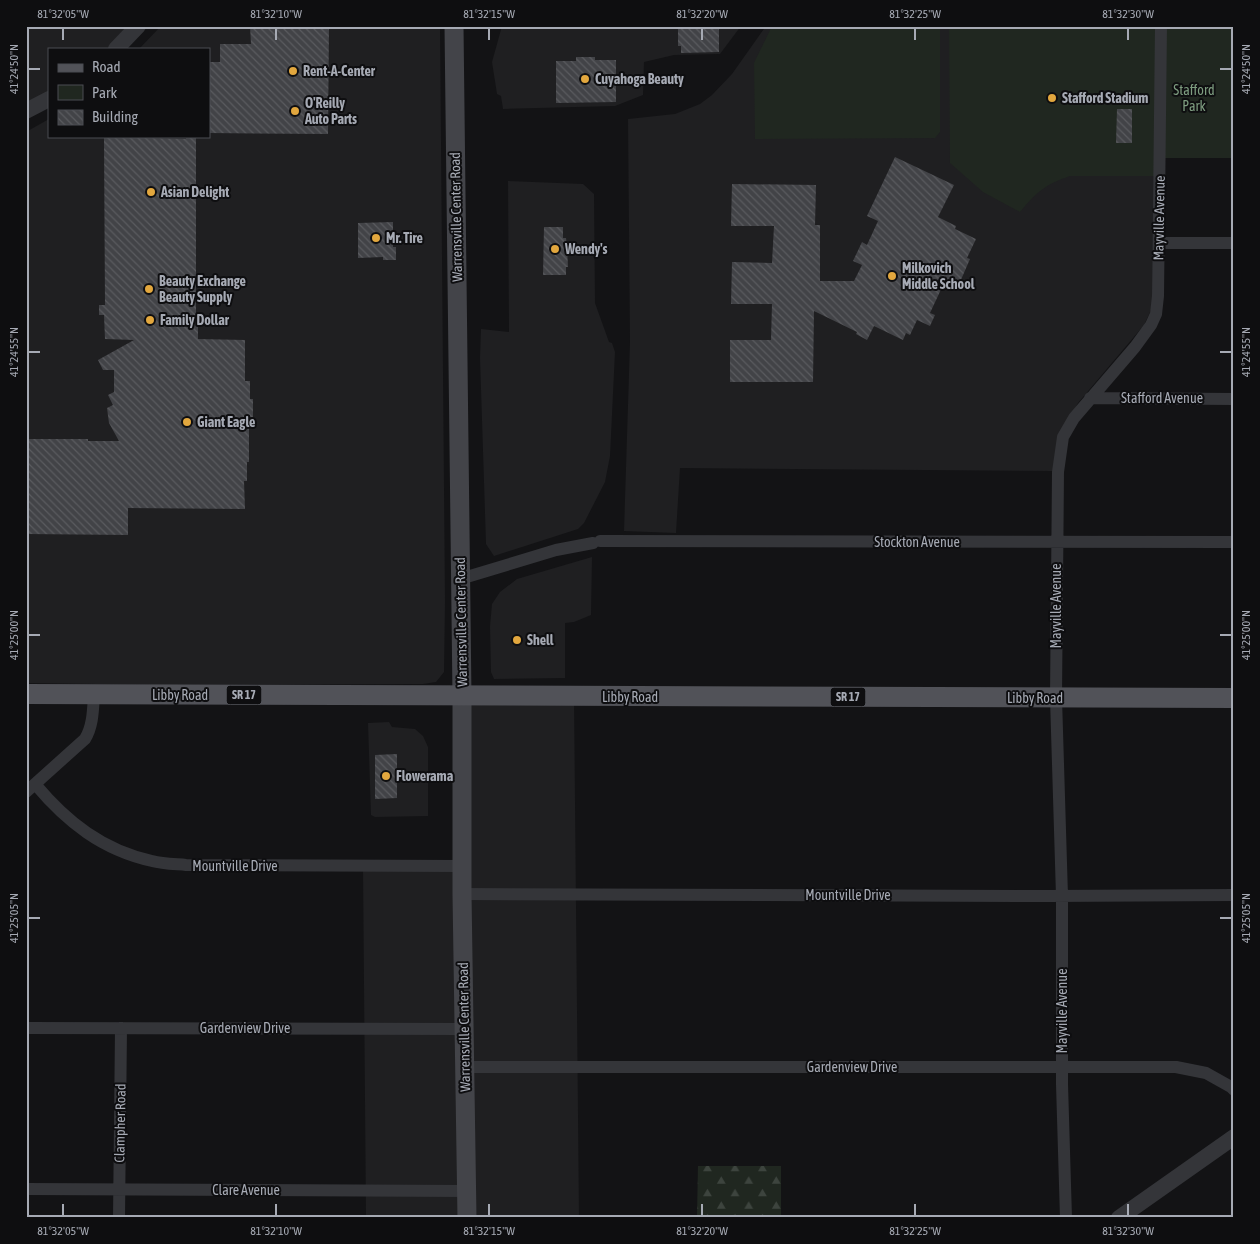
<svg xmlns="http://www.w3.org/2000/svg" width="1260" height="1244" font-family="'Asap Condensed',sans-serif">
	<style>
		.built { fill: #1f1f21 }
		.green { fill: #202720 }
		.forest { fill: url(#forest-firs) }
		.building { fill: url(#building-back-hatch) }
		.lines { fill: none; stroke-linecap: round; stroke-linejoin: round }
		.minor { stroke: #343539; stroke-width: 12 }
		.tertiary { stroke: #343539; stroke-width: 16 }
		.secondary { stroke: #434449; stroke-width: 19 }
		.primary { stroke: #515258; stroke-width: 20 }
		.ticks { fill: none; stroke: #a6aab4; stroke-width: 2 }
		.poi-dot { fill: #e2a73e; stroke: #0e0e10; stroke-width: 2 }
		.labels { text-anchor: middle; dominant-baseline: central; stroke-width: 4; stroke-linejoin: round; paint-order: stroke }
		.shield { fill: #0e0e10; stroke: #787b83; stroke-width: 1 }
		.shield-label { font-size: 12px; font-weight: bold; fill: #a6aab4 }
		.poi-label { font-size: 14px; font-weight: bold; fill: #a6aab4; stroke: #0e0e10; text-anchor: start }
		.park-label { font-size: 14px; fill: #7e9d80; stroke: #0e0e10 }
		.street-label { font-size: 14px; fill: #a6aab4; stroke: #0e0e10 }
		.neatline { fill: none; stroke: #a6aab4; stroke-width: 2 }
		.ticks-label { font-size: 12px; text-anchor: middle; fill: #a6aab4 }
	</style>
	<defs>
		<pattern id="forest-firs" width="22" height="20" patternUnits="userSpaceOnUse" patternTransform="scale(1.25)"><rect width="22" height="20" fill="#202720"/><path d="M5 1l3.5 6h-7zM16 11l3.5 6h-7z" fill="#3d443e"/></pattern>
		<pattern id="building-back-hatch" width="6" height="6" patternUnits="userSpaceOnUse" patternTransform="scale(1.25)"><rect width="6" height="6" fill="#424347"/><path d="M-1 5l2 2M0 0l6 6M5-1l2 2" fill="none" stroke="#5a5b5f"/></pattern>
	</defs>
	<rect width="100%" height="100%" fill="#131315"/>
	<path class="built" d="M26,26H138L116,49H49V99L26,111Z
		M161,26H440L445,602L444,672L436,682L423,684L165,685L26,683V132L49,119V136H209V49H139Z
		M502,26H741L720,54L674,55L644,62L643,95L615,106L503,109L501,96L497,94L492,62Z
		M766,26H1155L1152,308L1144,325L1078,403L1065,426L1053,471L680,468L676,533L624,531L630,342L628,119L675,114L700,104L712,95L732,74Z
		M508,181L583,184L594,194L595,303L609,342L612,343L615,352L610,456L605,482L584,523L578,529L494,556L486,544L480,358L481,329L509,332Z
		M592,557L591,615L574,622L565,623V678L494,679L491,672L490,626L492,604L500,592L517,579Z
		M462,697H574L579,1218H366L363,866H462Z
		M389,722L392,727L415,729L423,736L428,747V816L375,817L371,815L368,723Z"/>
	<path class="green" d="M772,26H940V132L935,138L755,139L754,63Z
		M949,26H1234V158H1155L1154,176H1070C1044,185 1037,192 1020,212L983,192L950,163Z"/>
	<path class="forest" d="M698,1166H781V1218H697Z"/>
	<path class="building" d="M250,26H329L328,134L209,133V62H220V44H251Z
		M678,26H719V52L681,53V46H678Z
		M576,57H595V60H616V102L556,103V61H576Z
		M1117,109H1132V143H1116Z
		M186,136H196V321H198V339L245,340V381H250V399H253V417H249V462H247V481H244L245,509L128,508V535L26,534V439H88V441H119L109,423L107,408L113,405L108,395L114,392V370H103L98,360L134,340L105,339L104,315H99V305H105L104,137L186,139Z
		M895,157L954,185L938,217L956,226L955,229L976,239L967,258L970,259L960,282L954,279L951,286L944,283L930,313L935,315L930,326L917,320L910,335L906,333L903,340L874,326L867,340L856,334L857,332L814,311L813,382H730V340H771L772,304H731L732,262L772,263L774,226H731L732,184L816,185L815,225H820V281H854L862,265L853,261L862,242L867,245L878,221L867,216Z
		M393,222V247H396V260H383V257L358,258V223Z
		M544,227H563V238H566L567,247L568,267H566V275H543Z
		M397,754V798L375,799V755Z"/>
	<g class="lines">
		<path class="minor" d="M1159,243H1234
			M1090,398L1234,399
			M600,541L1234,542
			M460,579L556,550L593,543
			M35,784C67,822 102,850 152,861C163,864 175,864 186,865L462,866
			M26,792L85,739C93,726 93,710 94,694
			M462,894L1048,896L1234,895
			M26,1028L464,1029
			M465,1067H1176L1206,1073L1231,1087L1234,1090
			M26,1189L467,1191
			M119,1218L121,1028
			M1066,1218L1062,1084V896L1056,698L1058,472L1063,437L1074,418L1135,347L1151,325L1156,314L1158,296L1161,26"/>
		<path class="tertiary" d="M116,49L138,26
			M26,111L49,99
			M1119,1218L1234,1137"/>
		<path class="secondary" d="M454,26L462,697V894L467,1218"/>
		<path class="primary" d="M26,694L1234,698"/>
	</g>
	<path class="ticks" d="M63,28V40M276,28V40M489,28V40M702,28V40M915,28V40M1128,28V40M28,69H40M1220,69H1232M28,352H40M1220,352H1232M28,635H40M1220,635H1232M28,918H40M1220,918H1232M63,1204V1216M276,1204V1216M489,1204V1216M702,1204V1216M915,1204V1216M1128,1204V1216"/>
	<g class="poi-dot">
		<circle cx="293" cy="71" r="5"/>
		<circle cx="585" cy="79" r="5"/>
		<circle cx="1052" cy="98" r="5"/>
		<circle cx="295" cy="111" r="5"/>
		<circle cx="151" cy="192" r="5"/>
		<circle cx="376" cy="238" r="5"/>
		<circle cx="555" cy="249" r="5"/>
		<circle cx="892" cy="276" r="5"/>
		<circle cx="149" cy="289" r="5"/>
		<circle cx="150" cy="320" r="5"/>
		<circle cx="187" cy="422" r="5"/>
		<circle cx="517" cy="640" r="5"/>
		<circle cx="386" cy="776" r="5"/>
	</g>
	<g class="labels">
		<g class="shield">
			<rect x="226.5" y="685.5" width="35" height="19" rx="4"/>
			<rect x="830.5" y="687.5" width="35" height="19" rx="4"/>
		</g>
		<g class="shield-label">
			<text x="244" y="695">SR 17</text>
			<text x="848" y="697">SR 17</text>
		</g>
		<g class="poi-label">
			<text x="303" y="71">Rent-A-Center</text>
			<text x="595" y="79">Cuyahoga Beauty</text>
			<text x="1062" y="98">Stafford Stadium</text>
			<text x="305" y="103">O'Reilly<tspan x="305" dy="16">Auto Parts</tspan></text>
			<text x="161" y="192">Asian Delight</text>
			<text x="386" y="238">Mr. Tire</text>
			<text x="565" y="249">Wendy's</text>
			<text x="902" y="268">Milkovich<tspan x="902" dy="16">Middle School</tspan></text>
			<text x="159" y="281">Beauty Exchange<tspan x="159" dy="16">Beauty Supply</tspan></text>
			<text x="160" y="320">Family Dollar</text>
			<text x="197" y="422">Giant Eagle</text>
			<text x="527" y="640">Shell</text>
			<text x="396" y="776">Flowerama</text>
		</g>
		<g class="park-label">
			<text x="1194" y="90">Stafford<tspan x="1194" dy="16">Park</tspan></text>
		</g>
		<g class="street-label">
			<text transform="translate(456 217) rotate(-91)">Warrensville Center Road</text>
			<text transform="translate(1159 218) rotate(-89)">Mayville Avenue</text>
			<text x="1162" y="398">Stafford Avenue</text>
			<text x="917" y="542">Stockton Avenue</text>
			<text transform="translate(1056 606) rotate(-90)">Mayville Avenue</text>
			<text transform="translate(461 622) rotate(-91)">Warrensville Center Road</text>
			<text x="180" y="695">Libby Road</text>
			<text x="630" y="697">Libby Road</text>
			<text x="1035" y="698">Libby Road</text>
			<text x="235" y="866">Mountville Drive</text>
			<text x="848" y="895">Mountville Drive</text>
			<text transform="translate(1062 1011) rotate(-90)">Mayville Avenue</text>
			<text transform="translate(464 1027) rotate(-91)">Warrensville Center Road</text>
			<text x="245" y="1028">Gardenview Drive</text>
			<text x="852" y="1067">Gardenview Drive</text>
			<text transform="translate(120 1123) rotate(-89)">Clampher Road</text>
			<text x="246" y="1190">Clare Avenue</text>
		</g>
	</g>
	<rect width="1260" height="1244" fill="none" stroke="#0e0e10" stroke-width="55"/>
	<rect x="48" y="48" width="162" height="90" fill="#0e0e10" stroke="#4b4c52"/>
	<rect x="58" y="64" width="25" height="8" fill="#515258" stroke="#4b4c52"/>
	<text x="92" y="72" font-size="15" fill="#a6aab4">Road</text>
	<rect x="58" y="85" width="25" height="15" fill="#202720" stroke="#4b4c52"/>
	<text x="92" y="98" font-size="15" fill="#a6aab4">Park</text>
	<rect x="58" y="110" width="25" height="15" fill="url(#building-back-hatch)" stroke="#4b4c52"/>
	<text x="92" y="122" font-size="15" fill="#a6aab4">Building</text>
	<rect x="28" y="28" width="1204" height="1188" class="neatline"/>
	<g class="ticks-label">
		<text x="63" y="18">81°32'05"W</text>
		<text x="276" y="18">81°32'10"W</text>
		<text x="489" y="18">81°32'15"W</text>
		<text x="702" y="18">81°32'20"W</text>
		<text x="915" y="18">81°32'25"W</text>
		<text x="1128" y="18">81°32'30"W</text>
		<text transform="translate(1246 69) rotate(-90)" y="4">41°24'50"N</text>
		<text transform="translate(14 69) rotate(-90)" y="4">41°24'50"N</text>
		<text transform="translate(1246 352) rotate(-90)" y="4">41°24'55"N</text>
		<text transform="translate(14 352) rotate(-90)" y="4">41°24'55"N</text>
		<text transform="translate(1246 635) rotate(-90)" y="4">41°25'00"N</text>
		<text transform="translate(14 635) rotate(-90)" y="4">41°25'00"N</text>
		<text transform="translate(1246 918) rotate(-90)" y="4">41°25'05"N</text>
		<text transform="translate(14 918) rotate(-90)" y="4">41°25'05"N</text>
		<text x="63" y="1235">81°32'05"W</text>
		<text x="276" y="1235">81°32'10"W</text>
		<text x="489" y="1235">81°32'15"W</text>
		<text x="702" y="1235">81°32'20"W</text>
		<text x="915" y="1235">81°32'25"W</text>
		<text x="1128" y="1235">81°32'30"W</text>
	</g>
</svg>
